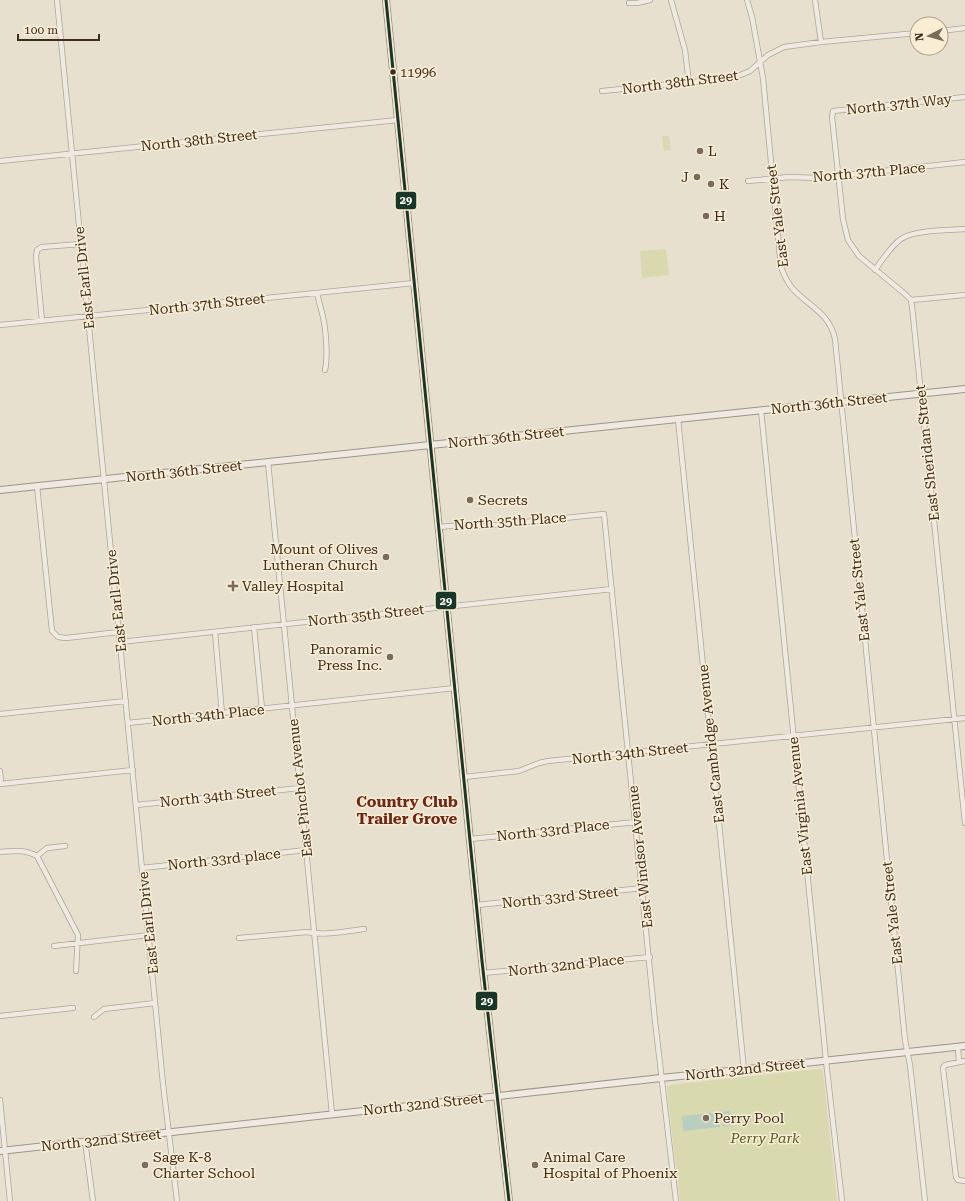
<svg xmlns="http://www.w3.org/2000/svg" width="965" height="1201" font-family="'Roboto Serif',serif">
	<style>
		.green { fill: #d9d9af }
		.water { fill: #b9cec1 }
		.lines { fill: none; stroke-linecap: round; stroke-linejoin: round }
		.street-casing { stroke: #ada597; stroke-width: 6 }
		.secondary-casing { stroke: #9d9486; stroke-width: 8 }
		.street { stroke: #efeae1; stroke-width: 4.5 }
		.secondary { stroke: #efeae1; stroke-width: 6 }
		.bus-1-casing { stroke: #f9edd4; stroke-width: 6 }
		.bus-1 { stroke: #193628; stroke-width: 3 }
		.bus-dot { fill: #3e2c1d; stroke: #f9edd4; stroke-width: 1.5 }
		.poi-dot { fill: #7a6b5b; stroke: #f9edd4; stroke-width: 1.5 }
		.labels { text-anchor: middle; dominant-baseline: central; stroke-width: 3; stroke-linejoin: round; paint-order: stroke }
		.bus-label { font-size: 13px; fill: #3e2c1d; stroke: #f9edd4; text-anchor: start }
		.street-label { font-size: 14px; fill: #3e2c1d; stroke: #f9edd4 }
		.poi-label { font-size: 14px; fill: #3e2c1d; stroke: #f9edd4; text-anchor: start }
		.park-label { font-size: 14px; font-style: italic; fill: #505d21; stroke: #f9edd4 }
		.neighbourhood-label { font-size: 15px; font-weight: bold; fill: #702717; stroke: #f9edd4 }
		.line-badge { stroke: #f9edd4; stroke-width: 1.5 }
		.badge-label { font-size: 11px; text-anchor: middle; font-weight: bold; fill: #fff }
	</style>
	<rect width="100%" height="100%" fill="#e8e0ce"/>
	<path class="green" d="M662,136H669L671,150L664,151Z
		M666,249L669,275L642,278L640,251Z
		M817,1069H821L823,1072L837,1201H680L667,1090V1087L670,1085Z"/>
	<path class="water" d="M730,1111L732,1125L723,1127L721,1112Z
		M719,1112L720,1127L683,1131L682,1116Z"/>
	<g class="lines">
		<g class="street-casing">
			<path id="street" d="M57,0L163,1084L177,1201
				M671,0L685,50L689,83
				M747,0L752,17L763,78L781,267C784,275 787,282 792,288C809,307 829,312 835,339L905,1040L910,1065L925,1201
				M815,0L821,42
				M629,3H637L650,0
				M941,31L965,28
				M602,91L733,78L750,71L768,55L784,47L821,42L917,33
				M965,97L833,111L832,117L843,219L848,240L859,256L905,294L911,300L912,306L965,823
				M0,161L398,120
				M748,181L789,177L819,178L965,162
				M875,270C882,260 891,246 901,239C913,230 949,230 965,229
				M317,293C319,302 321,309 323,317C326,330 328,358 325,370
				M911,300L965,295
				M42,321L36,257L37,250L42,247L81,244
				M0,325L414,283
				M761,410L827,1070L842,1201
				M678,419L744,1070
				M268,462L332,1114
				M37,486L52,631L58,637L66,638L119,632
				M439,527L462,525L485,526L604,514L655,1021L676,1201
				M254,627L262,709
				M215,632L222,714
				M120,642L612,589
				M0,714L126,701
				M128,723L455,688
				M0,771L1,784
				M464,777L519,771L539,763L548,761L965,718
				M0,784L133,770
				M136,805L300,788
				M470,839L636,822
				M0,852C14,851 25,849 37,856L78,935L76,971
				M37,856L47,848L65,846
				M142,868L306,850
				M477,905L643,888
				M239,938L307,932C325,936 346,931 364,929
				M54,946L149,935
				M483,973L650,957
				M0,1016L73,1008
				M94,1017L104,1009L155,1003
				M958,1047L959,1062
				M965,1061L945,1065L943,1068L956,1177L958,1180L965,1181
				M0,1100L10,1201
				M85,1141L93,1201"/>
		</g>
		<g class="secondary-casing">
			<path id="secondary" d="M386,0L482,961L509,1201
				M0,490L965,389
				M0,1151L661,1078L965,1046"/>
		</g>
		<use href="#street" class="street"/>
		<use href="#secondary" class="secondary"/>
		<g class="bus-1-casing">
			<path id="bus-1" d="M386,0L482,961L509,1201"/>
		</g>
		<use href="#bus-1" class="bus-1"/>
	</g>
	<circle class="bus-dot" cx="393" cy="72" r="3.5"/>
	<g class="poi-dot">
		<circle cx="700" cy="151" r="4"/>
		<circle cx="697" cy="177" r="4"/>
		<circle cx="711" cy="184" r="4"/>
		<circle cx="706" cy="216" r="4"/>
		<circle cx="470" cy="500" r="4"/>
		<circle cx="386" cy="557" r="4"/>
		<path d="M231 580h4v4h4v4h-4v4h-4v-4h-4v-4h4z"/>
		<circle cx="390" cy="657" r="4"/>
		<circle cx="706" cy="1118" r="4"/>
		<circle cx="145" cy="1165" r="4"/>
		<circle cx="535" cy="1165" r="4"/>
	</g>
	<g class="labels">
		<g class="bus-label">
			<text x="400" y="72">11996</text>
		</g>
		<g class="street-label">
			<text transform="translate(680 82) rotate(-7)">North 38th Street</text>
			<text transform="translate(899 104) rotate(-6)">North 37th Way</text>
			<text transform="translate(199 140) rotate(-6)">North 38th Street</text>
			<text transform="translate(869 172) rotate(-5)">North 37th Place</text>
			<text transform="translate(777 216) rotate(-97)">East Yale Street</text>
			<text transform="translate(84 278) rotate(-96)">East Earll Drive</text>
			<text transform="translate(207 304) rotate(-6)">North 37th Street</text>
			<text transform="translate(829 403) rotate(-6)">North 36th Street</text>
			<text transform="translate(506 437) rotate(-6)">North 36th Street</text>
			<text transform="translate(927 453) rotate(-96)">East Sheridan Street</text>
			<text transform="translate(184 471) rotate(-6)">North 36th Street</text>
			<text transform="translate(510 521) rotate(-4)">North 35th Place</text>
			<text transform="translate(859 590) rotate(-96)">East Yale Street</text>
			<text transform="translate(116 601) rotate(-96)">East Earll Drive</text>
			<text transform="translate(366 615) rotate(-6)">North 35th Street</text>
			<text transform="translate(208 715) rotate(-6)">North 34th Place</text>
			<text transform="translate(711 744) rotate(-96)">East Cambridge Avenue</text>
			<text transform="translate(630 753) rotate(-6)">North 34th Street</text>
			<text transform="translate(300 788) rotate(-96)">East Pinchot Avenue</text>
			<text transform="translate(218 796) rotate(-6)">North 34th Street</text>
			<text transform="translate(800 806) rotate(-96)">East Virginia Avenue</text>
			<text transform="translate(553 830) rotate(-6)">North 33rd Place</text>
			<text transform="translate(640 857) rotate(-96)">East Windsor Avenue</text>
			<text transform="translate(224 859) rotate(-6)">North 33rd place</text>
			<text transform="translate(560 897) rotate(-6)">North 33rd Street</text>
			<text transform="translate(892 913) rotate(-96)">East Yale Street</text>
			<text transform="translate(148 923) rotate(-96)">East Earll Drive</text>
			<text transform="translate(566 965) rotate(-6)">North 32nd Place</text>
			<text transform="translate(745 1069) rotate(-6)">North 32nd Street</text>
			<text transform="translate(423 1104) rotate(-6)">North 32nd Street</text>
			<text transform="translate(101 1140) rotate(-6)">North 32nd Street</text>
		</g>
		<g class="poi-label">
			<text x="708" y="151">L</text>
			<text x="689" y="177" text-anchor="end">J</text>
			<text x="719" y="184">K</text>
			<text x="714" y="216">H</text>
			<text x="478" y="500">Secrets</text>
			<text x="378" y="549" text-anchor="end">Mount of Olives<tspan x="378" dy="16">Lutheran Church</tspan></text>
			<text x="242" y="586">Valley Hospital</text>
			<text x="382" y="649" text-anchor="end">Panoramic<tspan x="382" dy="16">Press Inc.</tspan></text>
			<text x="714" y="1118">Perry Pool</text>
			<text x="153" y="1157">Sage K-8<tspan x="153" dy="16">Charter School</tspan></text>
			<text x="543" y="1157">Animal Care<tspan x="543" dy="16">Hospital of Phoenix</tspan></text>
		</g>
		<g class="park-label">
			<text x="765" y="1138">Perry Park</text>
		</g>
		<g class="neighbourhood-label">
			<text x="407" y="802">Country Club<tspan x="407" dy="17">Trailer Grove</tspan></text>
		</g>
	</g>
	<g class="line-badge">
		<rect x="395" y="191" width="22" height="19" rx="4" fill="#193628"/>
		<rect x="435" y="591" width="22" height="19" rx="4" fill="#193628"/>
		<rect x="475" y="991" width="23" height="20" rx="4" fill="#193628"/>
	</g>
	<g class="badge-label">
		<text x="406" y="204">29</text>
		<text x="446" y="605">29</text>
		<text x="487" y="1005">29</text>
	</g>
	<g transform="translate(929 36) rotate(264)"><circle r="19" fill="#f9edd4" stroke="#aea08b"/>
	<path d="M0-3L7 15L0 10L-7 15Z" fill="#7a6b5b"/>
	<text y="-6" font-size="11" font-weight="bold" text-anchor="middle" fill="#3e2c1d">N</text>
	</g>
	<path d="M18 34v6h81v-6" fill="none" stroke="#3e2c1d" stroke-width="2"/>
	<text x="24" y="34" font-size="12" fill="#3e2c1d" stroke="#f9edd4" stroke-width="3" paint-order="stroke">100 m</text>
</svg>
